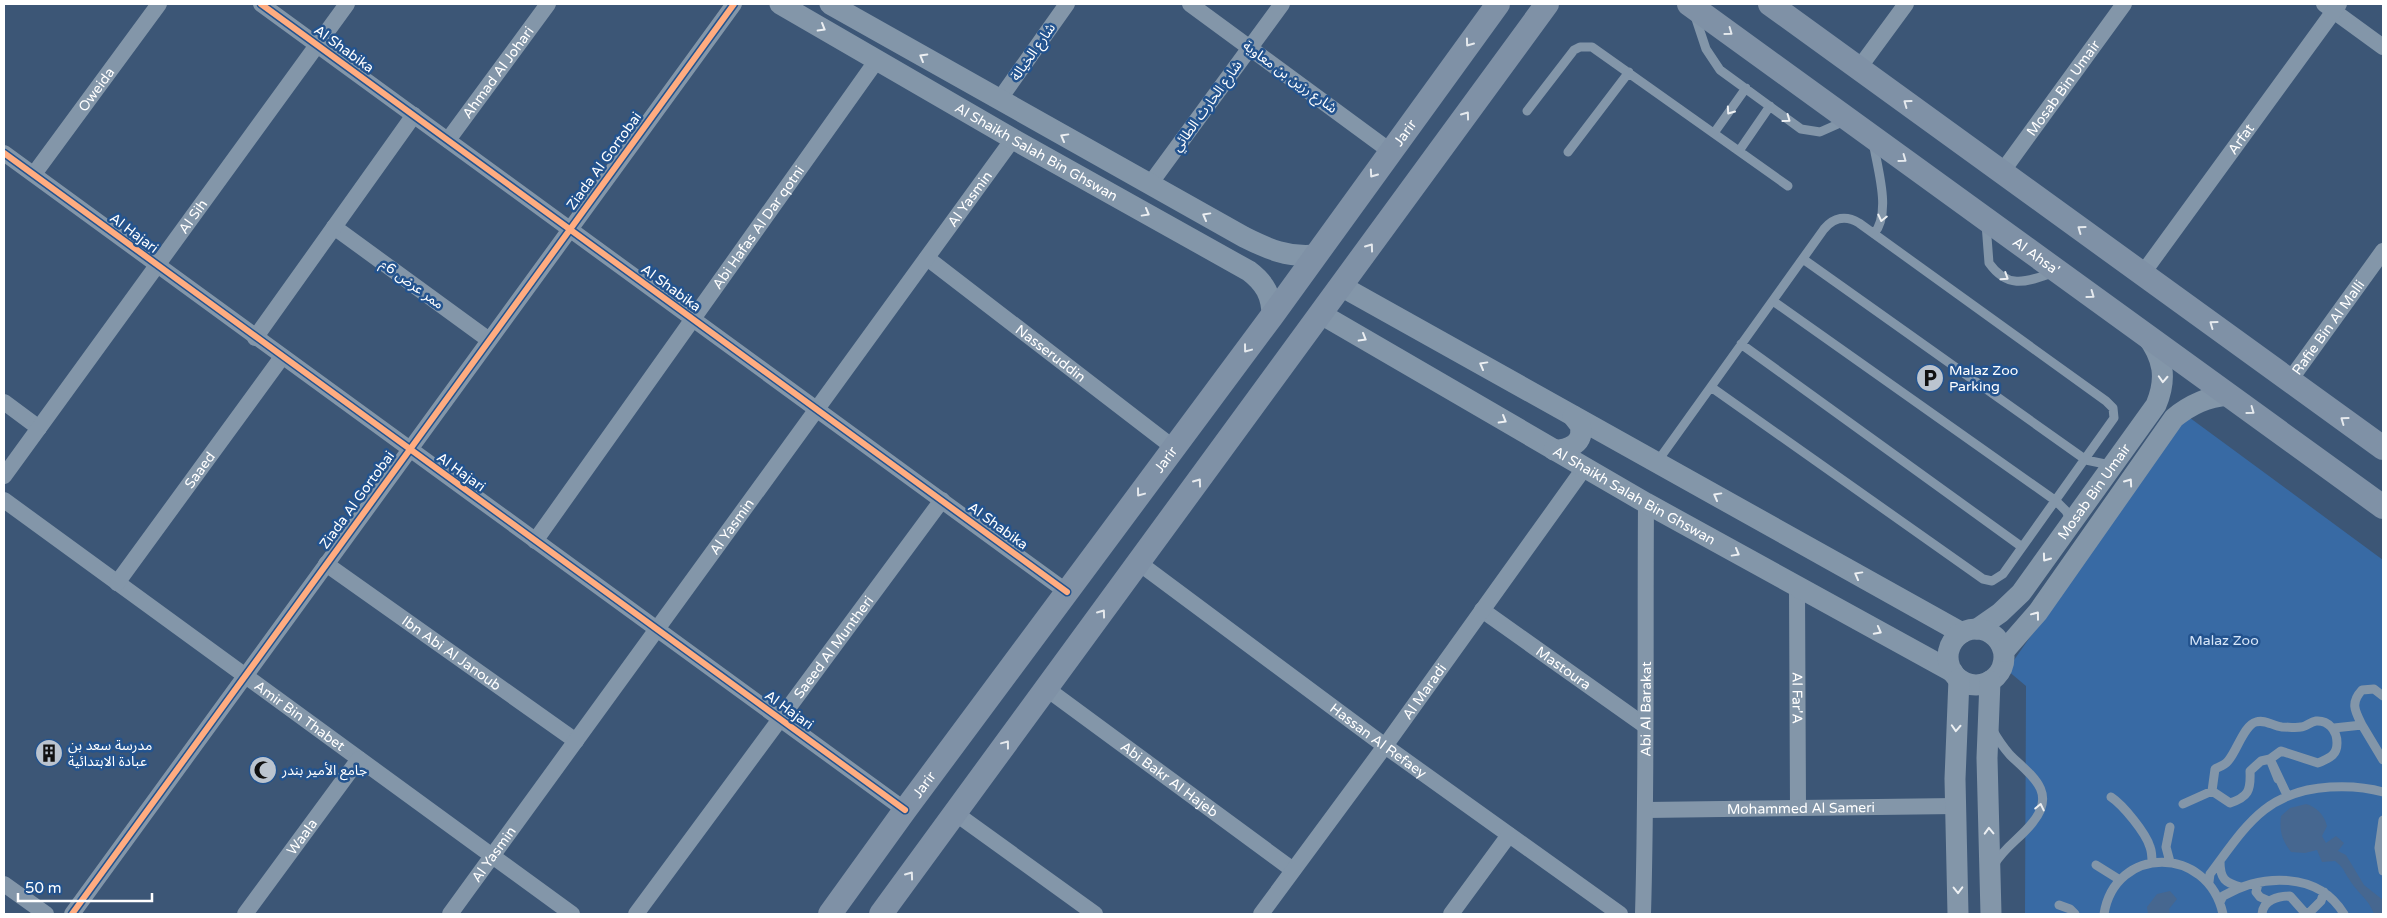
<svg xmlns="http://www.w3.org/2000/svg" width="2387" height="918" font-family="'Varela Round','Noto Sans Arabic',sans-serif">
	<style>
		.green { fill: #386aa4 }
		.water { fill: #466790 }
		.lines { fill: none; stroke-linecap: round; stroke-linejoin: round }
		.service { stroke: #8396a9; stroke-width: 9 }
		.minor { stroke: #8396a9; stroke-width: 16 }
		.tertiary { stroke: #8396a9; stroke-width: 21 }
		.secondary { stroke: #7f91a6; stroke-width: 24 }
		.cycleway-casing { stroke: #23538e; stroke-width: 9 }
		.cycleway { stroke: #ffac80; stroke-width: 6 }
		.oneway { stroke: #eceff2 }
		.oneway2 { stroke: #e5e9ed }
		.labels { text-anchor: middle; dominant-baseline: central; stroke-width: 5; stroke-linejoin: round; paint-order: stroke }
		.street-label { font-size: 14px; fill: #fff; stroke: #23538e }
		.poi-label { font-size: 14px; fill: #fff; stroke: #23538e; text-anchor: start }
		.park-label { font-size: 14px; fill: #d8e7f9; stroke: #23538e }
	</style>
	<rect width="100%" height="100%" fill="#3c5676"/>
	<path class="green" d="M2186,415L2383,560V914H2025L2026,686L2007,670Z"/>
	<path class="water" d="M2306,804C2317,807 2324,815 2327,826L2322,836L2326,843L2336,836L2344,843L2338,851L2346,855L2364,885L2383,900V914H2374C2369,899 2356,892 2349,879C2343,870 2344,868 2335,861L2322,862L2317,850L2305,853L2291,852C2282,840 2279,831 2281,816L2290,808Z
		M2170,891L2177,899L2169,909L2170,914H2148L2147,907L2157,894Z"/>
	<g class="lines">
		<path class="service" d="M1695,16L1706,49L1720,70L1801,129L1820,132L1847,120
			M1527,111L1574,50L1580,47H1592L1788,186
			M1714,133L1746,88
			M1873,141C1877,168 1892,212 1874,234
			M1739,151L1770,106
			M1568,152L1629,72
			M1986,224L1989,263C2009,291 2028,281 2055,272
			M1803,259L2086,460L2110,465
			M1773,301L2056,501L2066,511L2071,521
			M1741,344L2022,547
			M1657,462L1824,229C1834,217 1846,215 1859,223L2106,401L2113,408L2114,418L2003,574L1992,581L1983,579L1711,387
			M2362,725C2355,711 2350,703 2362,690L2374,689L2383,696
			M2334,728L2362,725L2383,760
			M1992,729C1997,738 2003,747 2010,755C2029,774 2058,791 2033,822C2021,838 2004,847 1994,865
			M2278,779L2270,759L2261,761L2250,771C2251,791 2248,797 2230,803L2212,791L2215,769C2219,767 2225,765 2228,761C2237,751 2244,725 2256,722C2265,719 2273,726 2282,727C2288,727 2296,728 2301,727C2306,727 2310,722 2316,721C2328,720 2337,730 2337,743C2337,756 2329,758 2318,763L2281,751L2270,759L2287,795
			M2111,797C2123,805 2146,833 2150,847C2152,852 2152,858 2152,863
			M2183,804L2212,791
			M2383,820L2379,848L2383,871
			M2220,861C2220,879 2225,883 2241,887
			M2170,862L2166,847L2170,827
			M2096,865L2120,880
			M2209,882L2210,874C2246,826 2265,791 2330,787C2348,786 2366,787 2383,792
			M2258,884L2256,892L2260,897L2269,901
			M2220,902L2223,896C2262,874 2318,871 2344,914
			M2059,905L2070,909L2075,914
			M2104,914C2115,845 2208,845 2223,914
			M2262,914C2263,900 2278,896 2290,896L2306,914
			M2308,914L2321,901L2324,892"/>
		<g class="minor">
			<path d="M261,4L1067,592"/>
			<path d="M1190,4L1390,151"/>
			<path d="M2324,4L2383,47"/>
			<path d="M1859,68L1906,4"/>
			<path d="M999,100L1067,4"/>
			<path id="s1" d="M448,140L548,4"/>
			<path d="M4,153L905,810"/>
			<path id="s2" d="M2002,172L2124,4"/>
			<path id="s3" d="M34,174L159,4"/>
			<path d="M1150,184L1282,4"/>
			<path d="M334,227L489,340"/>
			<path id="s4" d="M927,258L1174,448"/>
			<path id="s5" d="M2143,273L2339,4"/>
			<path d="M255,338L414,115"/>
			<path id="s6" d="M2290,380L2383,251"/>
			<path d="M4,402L39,428"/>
			<path id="s7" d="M4,476L347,4"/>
			<path id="s8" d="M4,500L572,914"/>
			<path id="s9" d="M535,541L877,60"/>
			<path id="s10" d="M1139,563L1385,746L1620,914"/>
			<path id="s11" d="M326,564L576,741"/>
			<path id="s12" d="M117,583L282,357"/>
			<path id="s13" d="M1797,588L1798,808"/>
			<path id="s14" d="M1482,610L1644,725"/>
			<path id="s15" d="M1047,689L1293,870"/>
			<path id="s16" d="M1646,810L1956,806"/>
			<path d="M955,813L1095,914"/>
			<path d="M4,884L46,914"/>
			<path d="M72,914L734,4"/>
			<path id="s17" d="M245,914L359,759"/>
			<path id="s18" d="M450,914L1013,139"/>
			<path id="s19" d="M636,914L942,500"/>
			<path id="s20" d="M1261,914L1385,746L1585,467"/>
			<path d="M1451,914L1509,835"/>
			<path id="s21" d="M1643,914C1647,777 1645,640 1646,503"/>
		</g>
		<g class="tertiary">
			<path id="s22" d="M780,4L1013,139L1249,271C1265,283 1272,296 1272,316"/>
			<path d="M830,4L1244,237C1268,249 1288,258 1316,255"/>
			<path d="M1341,286L1962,633"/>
			<path id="s23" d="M1321,314L1646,503L1953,672"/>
			<path d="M1554,450C1569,450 1585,443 1580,425L1573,416"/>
			<path id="s24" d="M1977,629L2000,613L2021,593L2156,405C2167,379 2164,358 2146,335"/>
			<circle cx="1976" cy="657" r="28"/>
			<path d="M2004,651L2038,612L2174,418C2191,404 2207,397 2228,395"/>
			<path d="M1990,681L1987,758L1991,914"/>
			<path d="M1958,914L1955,779L1959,679"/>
		</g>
		<g class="secondary">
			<path id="s25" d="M1689,4L2383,507"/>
			<path d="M1770,4L2383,448"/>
			<path id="s26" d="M830,914L905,810L1272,316L1498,4"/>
			<path d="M881,914L1547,4"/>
		</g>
		<g class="cycleway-casing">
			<path id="cycleway" d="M261,4L1067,592
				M4,153L905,810
				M72,914L734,4"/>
		</g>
		<use href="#cycleway" class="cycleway"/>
	</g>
	<defs><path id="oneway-chevron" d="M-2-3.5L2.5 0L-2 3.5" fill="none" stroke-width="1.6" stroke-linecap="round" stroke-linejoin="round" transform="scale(1.25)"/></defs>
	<g class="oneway">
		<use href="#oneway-chevron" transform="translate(822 28) rotate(30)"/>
		<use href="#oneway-chevron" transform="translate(923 57) rotate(-150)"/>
		<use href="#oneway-chevron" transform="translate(1730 111) rotate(125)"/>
		<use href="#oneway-chevron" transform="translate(1787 119) rotate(36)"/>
		<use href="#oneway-chevron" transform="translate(1064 137) rotate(-151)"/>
		<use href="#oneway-chevron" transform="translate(1146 213) rotate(29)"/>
		<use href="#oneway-chevron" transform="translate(1206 216) rotate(-151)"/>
		<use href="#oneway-chevron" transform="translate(1882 218) rotate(103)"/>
		<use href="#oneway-chevron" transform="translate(2005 277) rotate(33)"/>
		<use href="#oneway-chevron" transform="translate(1363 338) rotate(30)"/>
		<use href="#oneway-chevron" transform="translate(1483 365) rotate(-151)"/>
		<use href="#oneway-chevron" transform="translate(2163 379) rotate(93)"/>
		<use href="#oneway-chevron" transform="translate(1503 420) rotate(30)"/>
		<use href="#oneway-chevron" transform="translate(2129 482) rotate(-55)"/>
		<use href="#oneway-chevron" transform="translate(1717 496) rotate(-151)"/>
		<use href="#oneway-chevron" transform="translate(1736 553) rotate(29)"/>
		<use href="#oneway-chevron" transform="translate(2046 558) rotate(126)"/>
		<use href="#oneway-chevron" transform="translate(1858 575) rotate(-151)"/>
		<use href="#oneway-chevron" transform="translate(2036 615) rotate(-53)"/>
		<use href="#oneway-chevron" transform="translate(1878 631) rotate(28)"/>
		<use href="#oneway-chevron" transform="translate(1956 728) rotate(93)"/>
		<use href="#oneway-chevron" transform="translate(2040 807) rotate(-78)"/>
		<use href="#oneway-chevron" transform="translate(1989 831) rotate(-92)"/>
		<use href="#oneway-chevron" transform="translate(1958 890) rotate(89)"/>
	</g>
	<g class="oneway2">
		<use href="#oneway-chevron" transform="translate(1729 32) rotate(36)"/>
		<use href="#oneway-chevron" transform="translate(1469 43) rotate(126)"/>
		<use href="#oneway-chevron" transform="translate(1907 103) rotate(-144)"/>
		<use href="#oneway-chevron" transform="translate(1466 115) rotate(-54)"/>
		<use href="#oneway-chevron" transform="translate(1903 159) rotate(36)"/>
		<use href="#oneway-chevron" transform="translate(1373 174) rotate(125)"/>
		<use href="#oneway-chevron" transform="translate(2081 229) rotate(-144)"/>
		<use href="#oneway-chevron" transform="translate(1370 247) rotate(-54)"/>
		<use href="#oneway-chevron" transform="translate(2091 295) rotate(36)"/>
		<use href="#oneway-chevron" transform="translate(2213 324) rotate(-144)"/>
		<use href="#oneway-chevron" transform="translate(1247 349) rotate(127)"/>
		<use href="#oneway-chevron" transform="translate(2251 411) rotate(36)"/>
		<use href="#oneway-chevron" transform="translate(2344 420) rotate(-144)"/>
		<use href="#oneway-chevron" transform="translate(1198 482) rotate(-54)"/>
		<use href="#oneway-chevron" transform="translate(1140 493) rotate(127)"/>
		<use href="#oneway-chevron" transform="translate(1102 613) rotate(-54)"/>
		<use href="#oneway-chevron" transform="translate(1006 744) rotate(-53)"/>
		<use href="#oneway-chevron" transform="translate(910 875) rotate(-54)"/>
	</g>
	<defs>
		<g id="parking-disc" transform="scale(1.4375)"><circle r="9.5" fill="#bbc4cf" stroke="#23538e"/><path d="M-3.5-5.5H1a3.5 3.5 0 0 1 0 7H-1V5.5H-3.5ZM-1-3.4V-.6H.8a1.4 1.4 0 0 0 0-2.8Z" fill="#111"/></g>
		<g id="building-disc" transform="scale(1.4375)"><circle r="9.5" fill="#bbc4cf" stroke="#23538e"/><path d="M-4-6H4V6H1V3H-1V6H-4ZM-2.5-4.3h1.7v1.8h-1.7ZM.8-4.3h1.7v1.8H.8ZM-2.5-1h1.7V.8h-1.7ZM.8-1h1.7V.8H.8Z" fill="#111"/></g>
		<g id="mosque-disc" transform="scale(1.4375)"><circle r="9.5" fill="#bbc4cf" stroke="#23538e"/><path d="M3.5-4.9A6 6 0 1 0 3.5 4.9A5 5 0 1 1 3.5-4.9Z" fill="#111"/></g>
	</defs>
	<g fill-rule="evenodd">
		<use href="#parking-disc" x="1930" y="378"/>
		<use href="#building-disc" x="49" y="753"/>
		<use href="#mosque-disc" x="263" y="770"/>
	</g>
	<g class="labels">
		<g class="street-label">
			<text transform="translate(344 49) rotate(36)">Al Shabika</text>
			<text transform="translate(1033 52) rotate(-55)">شارع الخيالة</text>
			<text stroke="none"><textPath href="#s1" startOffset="84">Ahmad Al Johari</textPath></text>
			<text transform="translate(1290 77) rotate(36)">شارع رزين بن معاوية</text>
			<text stroke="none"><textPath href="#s2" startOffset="104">Mosab Bin Umair</textPath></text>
			<text stroke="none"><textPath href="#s3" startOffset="105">Oweida</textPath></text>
			<text transform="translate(1207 106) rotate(-54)">شارع الحارث الطائي</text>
			<text stroke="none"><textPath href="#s26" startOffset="970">Jarir</textPath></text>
			<text stroke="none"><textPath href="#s5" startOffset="166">Arfat</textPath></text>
			<text stroke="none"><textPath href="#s22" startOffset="296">Al Shaikh Salah Bin Ghswan</textPath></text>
			<text transform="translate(604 161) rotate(-54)">Ziada Al Gortobai</text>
			<text stroke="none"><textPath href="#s18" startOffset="884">Al Yasmin</textPath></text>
			<text stroke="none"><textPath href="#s7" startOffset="321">Al Sih</textPath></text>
			<text stroke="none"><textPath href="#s9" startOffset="385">Abi Hafas Al Dar qotni</textPath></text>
			<text transform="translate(134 233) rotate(37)">Al Hajari</text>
			<text stroke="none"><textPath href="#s25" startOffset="429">Al Ahsa'</textPath></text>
			<text transform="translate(412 284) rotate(36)">ممر عرض 6م</text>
			<text transform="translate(671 288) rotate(36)">Al Shabika</text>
			<text stroke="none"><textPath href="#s6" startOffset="65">Rafie Bin Al Malli</textPath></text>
			<text stroke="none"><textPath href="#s4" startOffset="156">Nasseruddin</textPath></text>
			<text stroke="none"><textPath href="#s26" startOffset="565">Jarir</textPath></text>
			<text stroke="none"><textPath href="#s12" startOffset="140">Saaed</textPath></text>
			<text transform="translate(461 472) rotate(36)">Al Hajari</text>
			<text stroke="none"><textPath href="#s24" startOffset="182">Mosab Bin Umair</textPath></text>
			<text stroke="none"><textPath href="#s23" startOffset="362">Al Shaikh Salah Bin Ghswan</textPath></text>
			<text transform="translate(357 500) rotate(-54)">Ziada Al Gortobai</text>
			<text transform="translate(998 526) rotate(36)">Al Shabika</text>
			<text stroke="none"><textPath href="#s18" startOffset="479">Al Yasmin</textPath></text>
			<text stroke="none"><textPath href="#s19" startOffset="332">Saeed Al Muntheri</textPath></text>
			<text stroke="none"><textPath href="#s11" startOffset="154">Ibn Abi Al Janoub</textPath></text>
			<text stroke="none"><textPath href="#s14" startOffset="100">Mastoura</textPath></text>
			<text stroke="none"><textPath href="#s20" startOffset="276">Al Maradi</textPath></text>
			<text stroke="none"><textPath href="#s13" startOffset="110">Al Far'A</textPath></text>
			<text stroke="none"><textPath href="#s21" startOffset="205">Abi Al Barakat</textPath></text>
			<text transform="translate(789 710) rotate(36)">Al Hajari</text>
			<text stroke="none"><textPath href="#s8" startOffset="366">Amir Bin Thabet</textPath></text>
			<text stroke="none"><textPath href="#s10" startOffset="298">Hassan Al Refaey</textPath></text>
			<text stroke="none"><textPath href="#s15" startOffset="152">Abi Bakr Al Hajeb</textPath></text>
			<text stroke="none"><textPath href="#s26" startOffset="160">Jarir</textPath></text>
			<text stroke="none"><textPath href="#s16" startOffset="155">Mohammed Al Sameri</textPath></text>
			<text stroke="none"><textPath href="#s17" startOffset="96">Waala</textPath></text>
			<text stroke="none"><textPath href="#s18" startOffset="74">Al Yasmin</textPath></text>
		</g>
		<g class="poi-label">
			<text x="1949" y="370">Malaz Zoo<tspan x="1949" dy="16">Parking</tspan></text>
			<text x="68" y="745">مدرسة سعد بن<tspan x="68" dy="16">عبادة الابتدائية</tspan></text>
			<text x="282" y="770">جامع الأمير بندر</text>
		</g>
		<g class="park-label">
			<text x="2224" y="640">Malaz Zoo</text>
		</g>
	</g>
	<rect width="2387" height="918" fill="none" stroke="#ffffff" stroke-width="10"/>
	<path d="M18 893v8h134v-8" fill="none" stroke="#ffffff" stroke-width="2.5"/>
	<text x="25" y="893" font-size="15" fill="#ffffff" stroke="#23538e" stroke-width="4" paint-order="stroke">50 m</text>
</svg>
